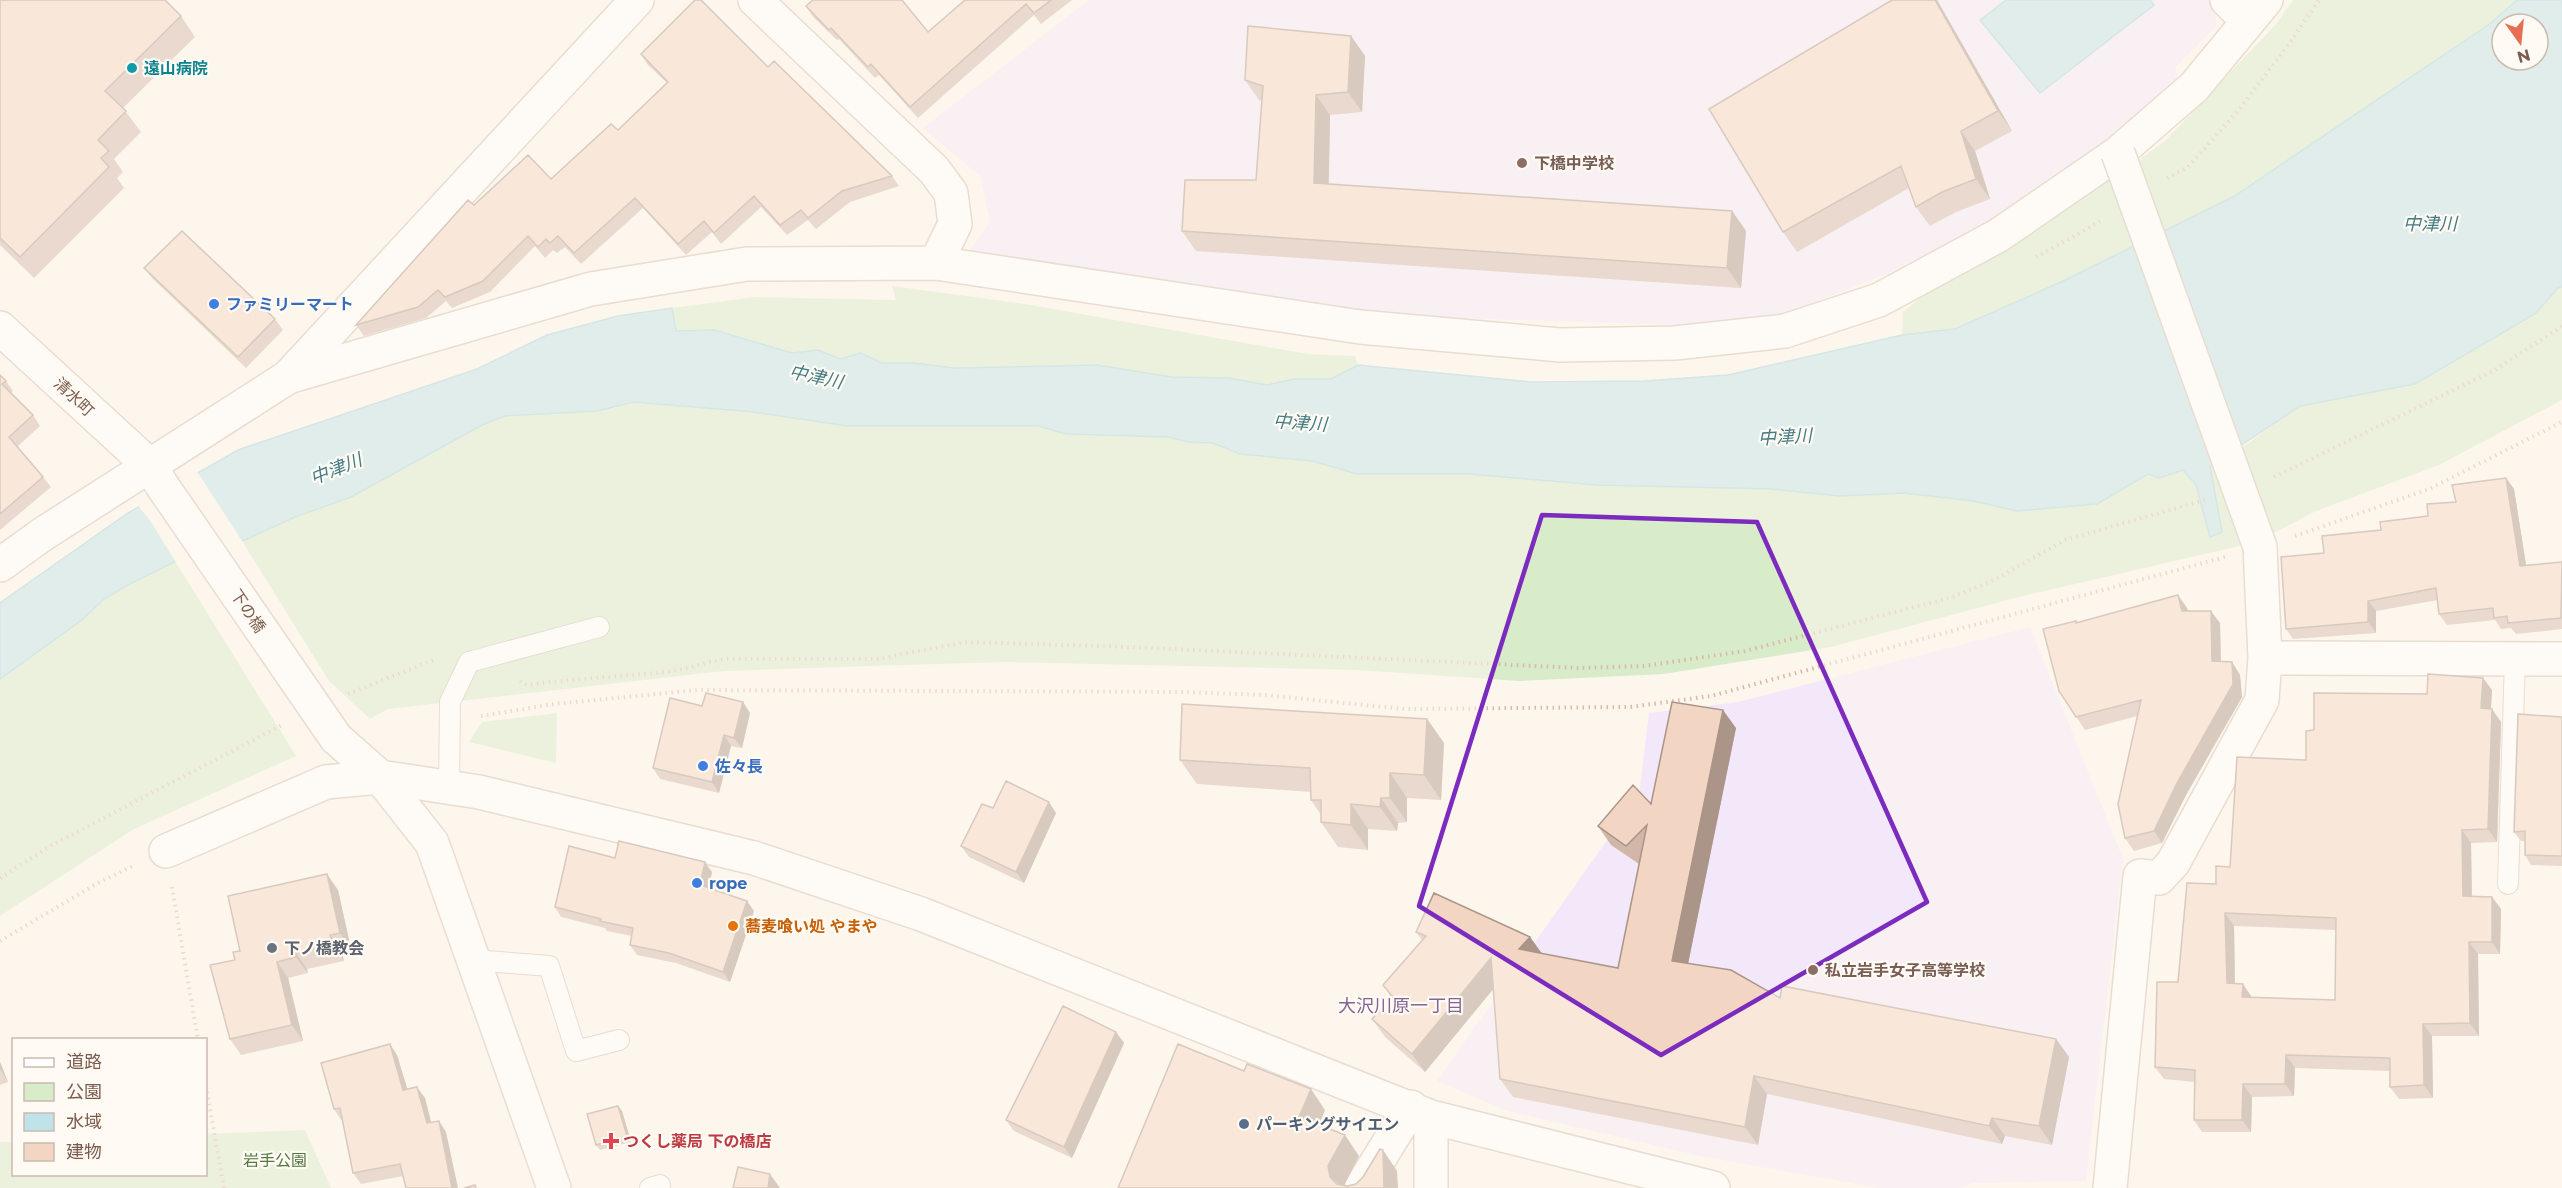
<svg xmlns="http://www.w3.org/2000/svg" width="2562" height="1188" font-family="Montserrat,'Noto Sans JP',sans-serif">
	<style>
		.education { fill: #f3e8fa }
		.green { fill: #d8ecc9 }
		.water { fill: #bfe3e8; stroke: #a5d3da; stroke-width: 1.5; fill-rule: evenodd }
		.pier { fill: #fdf6ec }
		.lines { fill: none; stroke-linecap: round; stroke-linejoin: round }
		.lane-casing { stroke: #d1beb0; stroke-width: 22 }
		.street-casing { stroke: #d1beb0; stroke-width: 36 }
		.secondary-casing { stroke: #d6c0b0; stroke-width: 36 }
		.path { stroke: #d9b8a5; stroke-width: 4; stroke-dasharray: 1.5 4.5; stroke-linecap: butt }
		.lane { stroke: #fff; stroke-width: 20 }
		.street { stroke: #fff; stroke-width: 33 }
		.secondary { stroke: #fff; stroke-width: 33 }
		.street-bridge-casing { stroke: #d1beb0; stroke-width: 36; stroke-linecap: butt }
		.street-bridge { stroke: #fff; stroke-width: 33 }
		.wall { fill: #d1b7a8; fill-rule: evenodd }
		.shaded-wall { fill: #aa9588 }
		.building { fill: #f3d5c3; stroke: #aa9588; stroke-width: 1.5; fill-rule: evenodd }
		.marked { fill: none; stroke: #7b2cbf; stroke-width: 4.5; stroke-linejoin: round }
		.culture-dot { fill: #0f9aa8; stroke: #fffaf3; stroke-width: 2 }
		.education-dot { fill: #8d6e63; stroke: #fffaf3; stroke-width: 2 }
		.shop-dot { fill: #3f7fe0; stroke: #fffaf3; stroke-width: 2 }
		.food-dot { fill: #e8710a; stroke: #fffaf3; stroke-width: 2 }
		.worship-dot { fill: #6b7280; stroke: #fffaf3; stroke-width: 2 }
		.service-dot { fill: #5c6f8a; stroke: #fffaf3; stroke-width: 2 }
		.health-dot { fill: #e0444e; stroke: #fffaf3; stroke-width: 2 }
		.labels { text-anchor: middle; dominant-baseline: central; stroke-width: 4.5; stroke-linejoin: round; paint-order: stroke }
		.culture-label { font-size: 16px; font-weight: bold; fill: #0d838f; stroke: #fffaf3; text-anchor: start }
		.education-label { font-size: 16px; font-weight: bold; fill: #785e54; stroke: #fffaf3; text-anchor: start }
		.shop-label { font-size: 16px; font-weight: bold; fill: #366cbe; stroke: #fffaf3; text-anchor: start }
		.street-label { font-size: 16px; fill: #7a5c4d; stroke: #fffaf3 }
		.food-label { font-size: 16px; font-weight: bold; fill: #c56008; stroke: #fffaf3; text-anchor: start }
		.worship-label { font-size: 16px; font-weight: bold; fill: #5b616d; stroke: #fffaf3; text-anchor: start }
		.service-label { font-size: 16px; font-weight: bold; fill: #4e5e75; stroke: #fffaf3; text-anchor: start }
		.health-label { font-size: 16px; font-weight: bold; fill: #be3a42; stroke: #fffaf3; text-anchor: start }
		.park-label { font-size: 16px; fill: #537a41; stroke: #fffaf3 }
		.water-label { font-size: 18px; font-style: italic; fill: #437c86; stroke: #fffaf3 }
		.neighbourhood-label { font-size: 18px; fill: #846695; stroke: #fffaf3 }
	</style>
	<rect width="100%" height="100%" fill="#fdf6ec"/>
	<path class="education" d="M1089,0H2209L2213,4L2217,25L2175,68L2179,80L2097,151L2004,217L1886,274L1782,315L1688,325L1383,316L968,252L990,222L980,176L923,128Z
		M2030,627L2123,859L2086,1181L1972,1183L1961,1188H1878L1700,1156L1504,1110L1437,1081L1639,795L1649,713L1738,702Z"/>
	<path class="green" d="M2293,0H2517L2492,23L2233,197L2161,234L2136,162L2165,141L2276,24Z
		M2113,175L2138,244L2061,282L1955,329L1902,335L1903,312L1937,284Z
		M892,286L1025,304L1308,354L1355,356L1358,365L1331,379H1295L1267,385L1229,378L1171,377L1097,365L954,368L915,363H882L861,353L840,359L818,350L792,353L714,330L676,331L672,308L755,297L896,300Z
		M2562,287V400L2439,465L2314,512L2270,535L2241,448L2300,406L2415,384L2535,315L2558,288Z
		M633,402L754,412L847,426H1038L1066,434L1168,437L1188,442L1213,443L1240,454L1312,461L1357,474H1469L1597,485L1771,489L1840,496L1904,493L1973,501L2017,511L2097,504L2148,474L2159,478L2184,470L2196,485L2210,536V466L2217,462L2248,544L2019,597L1831,647L1664,674L1519,681L1357,670L1006,662L871,666L724,671L388,709L370,719L329,681L242,541L295,517L351,497L482,425L505,416L597,411Z
		M175,561L296,756L134,829L0,916V679L82,620L104,599Z
		M557,713L556,763L469,742L482,722Z
		M305,1130L331,1188H0V1142H13L14,1174H206V1134Z"/>
	<path class="water" d="M2006,0H2150L2154,5L2040,93L1980,20Z
		M2517,0H2562V287L2558,288L2535,314L2415,384L2300,406L2210,466L2222,532L2210,537L2196,485L2183,470L2159,478L2148,474L2097,504L2017,511L1973,501L1904,493L1840,496L1771,489L1597,485L1469,474H1357L1312,461L1240,454L1213,443L1188,442L1168,437L1066,434L1038,426H847L754,412L633,402L597,411L505,416L482,425L351,497L295,517L247,539L174,562L128,585L104,599L82,620L0,679V603L128,513L238,450L477,369L547,335L618,316L672,308L676,331L714,330L792,353L818,350L840,359L861,353L882,363H915L954,368L1097,365L1171,377L1229,378L1267,385L1295,379H1331L1358,365L1532,382L1645,381L1728,375L1902,335L1955,329L2061,282L2233,197L2491,23ZM2502,24H2538V60H2502Z"/>
	<path class="pier" d="M196,470L244,544L177,564L151,522L137,504Z"/>
	<g class="lines">
		<g class="lane-casing">
			<path id="lane" d="M449,787L450,702L469,662L599,627
				M2508,884L2515,659
				M474,960L549,966L576,1051L619,1040
				M650,1188L660,1185"/>
		</g>
		<g class="street-casing">
			<path id="street" d="M755,0L934,170L951,193L955,224L936,263
				M2227,0L2248,21
				M0,328L149,465L160,482
				M288,377L591,289L747,264L936,263L1360,327L1560,345L1675,343L1785,331L1879,300L1999,235L2118,153L2194,87L2266,0
				M0,565L43,534L288,377L637,0
				M2265,658L2562,659
				M336,738L380,777
				M166,851L326,782L380,777L479,792L754,858L921,914L1431,1117L1713,1188
				M1361,1188L1411,1107
				M1431,1188V1117
				M2110,1188L2140,876L2159,878L2173,863L2262,700L2265,658L2260,547"/>
		</g>
		<g class="secondary-casing">
			<path id="secondary" d="M380,777L432,843L554,1188"/>
		</g>
		<path class="path" d="M2167,178L2188,167L2238,111L2291,41L2319,0
			M2036,257L2103,220
			M2274,477L2495,370L2562,326
			M2295,536L2429,489L2562,422
			M520,681L527,685C575,678 624,677 672,671C691,668 708,661 727,659H877L967,642L1130,647L1579,668L1644,666L1745,651L1953,597L1994,580L2065,540L2205,500
			M348,694L436,659
			M481,716L554,704L697,690L1184,692L1265,695L1405,709L1630,707L1711,696L2225,557
			M0,878L52,845L284,724
			M172,887L198,1040
			M0,941L98,883L135,865
			M206,1086L224,1188"/>
		<use href="#lane" class="lane"/>
		<use href="#street" class="street"/>
		<use href="#secondary" class="secondary"/>
		<g class="street-bridge-casing">
			<path id="street-bridge" d="M2118,153L2260,547
				M161,484L336,738"/>
		</g>
		<use href="#street-bridge" class="street-bridge"/>
	</g>
	<path class="wall" d="M0,0L181,16L195,37L123,108L141,132L114,159L123,172L117,178L124,188L34,278L0,245Z
		M965,0H1072L1041,24L1034,15L918,118L879,75L875,78L839,39L837,40L813,17L806,6L928,32Z
		M1937,0L2012,131L1975,151L1990,199L1956,212L1930,226L1916,207L1909,188L1797,252L1783,232Z
		M1351,36L1365,56L1362,112L1330,115L1329,184L1732,211L1746,231L1741,288L1196,251L1182,231L1256,180L1262,101L1259,100L1245,80Z
		M641,54L768,67L892,176L899,186L850,202L816,229L808,220L787,235L761,207L721,244L712,232L686,255L643,208L581,264L565,247L557,253L553,250L545,258L535,246L490,292L452,308L446,301L426,318L364,336L356,325L618,130L667,83L648,65Z
		M144,268L275,319L283,330L246,368L152,278Z
		M0,375L6,381L13,391L11,393L33,415L40,426L17,447L43,477L51,487L0,530Z
		M2506,478L2514,489L2526,565L2562,562V629L2516,634L2511,628L2501,629L2495,620L2447,625L2439,614L2438,600L2376,611V633L2293,639L2286,629L2324,553L2381,530L2428,516Z
		M2187,608L2188,611L2220,623L2221,661L2232,662L2240,675L2242,697L2186,795L2162,843L2134,851L2125,838L2137,716L2085,730L2059,691L2076,621L2077,623Z
		M2483,678L2492,690L2491,709L2501,722L2497,842L2471,843L2472,896L2492,897L2501,909L2500,954H2478L2479,1036H2432L2433,1098L2399,1099L2390,1087V1071L2295,1068L2294,1096L2252,1097L2251,1132H2202L2194,1120L2195,1082L2164,1079L2155,1067L2178,982L2216,884L2230,867L2306,760L2314,730L2427,694ZM2234,926L2336,930L2335,1000L2251,997V996L2235,983Z
		M702,706L750,713L742,748L731,746L719,793L660,779L653,768Z
		M2562,717V866L2531,865L2525,855V841H2521L2514,832Z
		M1427,719L1444,743L1441,800L1407,798V822L1398,823L1397,831L1368,829V850L1338,847L1321,822V815L1311,800V792L1197,784L1180,760Z
		M1736,728L1688,963L1780,998L2056,1039L2069,1057L2052,1145L2005,1136L2002,1144L1767,1094L1758,1145L1513,1097L1500,1079L1493,989L1425,1072L1385,1037L1372,1019L1392,998L1383,985L1422,940L1416,932L1530,937L1542,954L1618,968L1639,864L1611,845L1598,826L1651,804Z
		M993,808L1056,813L1024,883L969,857L961,846Z
		M615,858L712,872L709,888L754,911L730,982L676,963L637,955L630,945L632,936L607,931L605,928L561,917L555,907Z
		M338,890L351,949L341,951L344,961L307,969L308,973L288,978L303,1041L241,1055L230,1039L235,960L240,951Z
		M1116,1032L1124,1043L1072,1158L1014,1131L1006,1120Z
		M397,1055L407,1089L425,1098L431,1122L446,1132L403,1176L361,1184L353,1173L342,1120H341L334,1109Z
		M0,1062L8,1082L0,1085Z
		M622,1111L631,1142L600,1150L596,1145Z"/>
	<path class="shaded-wall" d="M1935,0H1937L2012,131L1998,111Z
		M1351,36L1365,56L1362,112L1348,92Z
		M1316,95L1330,115L1328,203L1314,183Z
		M1961,131L1975,151L1990,199L1976,179Z
		M1732,211L1746,231L1741,288L1727,268Z
		M2506,478L2514,489L2528,577L2520,566Z
		M2178,595L2187,608L2191,624L2182,611Z
		M2368,601L2376,611V633L2368,622Z
		M2211,611L2220,623L2221,673L2212,661Z
		M2232,662L2240,675L2242,697L2186,795L2162,843L2154,831Z
		M2483,678L2492,690L2490,721L2481,708Z
		M743,702L750,713L742,748L734,738Z
		M2492,709L2501,722L2497,842L2488,829Z
		M1723,710L1736,728L1685,979L1672,961Z
		M1427,719L1444,743L1441,800L1424,775Z
		M724,735L731,746L719,793L712,782Z
		M1390,773L1407,798V822L1390,798Z
		M1381,798L1398,823L1397,831L1380,807Z
		M1049,802L1056,813L1024,883L1016,872Z
		M1351,804L1368,829V850L1351,825Z
		M2462,830L2471,843L2472,909L2463,896Z
		M705,862L712,872L707,895L700,885Z
		M327,874L338,890L351,949L340,933Z
		M2492,897L2501,909L2500,954L2492,942Z
		M747,901L754,911L730,982L723,972Z
		M2225,913L2234,926L2235,996L2227,983Z
		M330,935L341,951L344,961L333,945Z
		M1530,937L1543,955L1519,949Z
		M2469,942L2478,954L2479,1036L2470,1023Z
		M296,953L307,969L308,973L296,957Z
		M1491,958L1504,976L1425,1072L1412,1054Z
		M277,962L288,978L303,1041L292,1025Z
		M2243,984L2251,996V1010L2242,997Z
		M2423,1024L2432,1036L2433,1098L2424,1085Z
		M1116,1032L1124,1043L1072,1158L1064,1147Z
		M2056,1039L2069,1057L2052,1145L2039,1126Z
		M390,1044L397,1055L411,1101L403,1090Z
		M2286,1055L2295,1068L2294,1096L2285,1084Z
		M0,1062L8,1082L0,1069Z
		M1754,1076L1767,1094L1758,1145L1745,1127Z
		M2243,1084L2252,1097L2251,1132L2242,1120Z
		M417,1087L425,1098L434,1134L427,1123Z
		M1311,1089L1325,1110L1314,1138L1299,1117Z
		M618,1106L622,1111L631,1142L627,1136Z
		M1992,1118L2005,1136L2002,1144L1989,1126Z
		M439,1121L446,1132L458,1188H452Z
		M1345,1135L1359,1156L1343,1188L1330,1177L1328,1166Z
		M1383,1150L1397,1171L1398,1188H1384Z
		M770,1174L780,1188H768Z"/>
	<path class="building" d="M0,0H165L181,16L105,91L126,111L98,140L109,151L101,158L109,167L20,257L0,238Z
		M695,0H701L768,67L774,61L892,176L842,191L808,218L801,210L780,225L754,196L714,233L704,221L678,244L635,198L574,253L558,236L550,243L546,239L538,247L528,236L483,281L445,297L438,290L418,307L356,325L468,200L474,205L528,155L551,179L611,124L618,130L668,82L641,54Z
		M813,0H902L928,32L965,0H1051L1034,13L1026,4L910,107L871,64L868,67L831,28L829,30L806,6Z
		M1892,0H1935L1998,111L1961,131L1976,179L1942,192L1916,207L1901,166L1783,232L1709,109Z
		M1248,26L1351,36L1348,92L1316,95L1314,183L1732,211L1727,268L1182,231L1185,180H1256L1263,86L1245,80Z
		M182,231L275,319L238,357L144,268Z
		M0,375L6,381L2,384L33,415L9,437L43,477L0,514Z
		M2506,478L2520,566L2562,562L2561,618L2508,623L2507,616L2494,618L2493,608L2439,614L2436,588L2368,601V622L2286,629L2281,557L2324,553L2322,536L2381,530L2380,522L2428,516L2427,504L2456,502L2452,485Z
		M2178,595L2182,611H2211L2212,661L2232,662L2233,684L2177,783L2154,831L2125,838L2118,804L2141,700L2076,717L2059,691L2043,629L2076,621V623Z
		M2428,674L2483,678L2481,708L2492,709L2488,829L2462,830L2463,896L2492,897V942H2469L2470,1023L2423,1024L2424,1085L2390,1087V1058L2286,1055L2285,1084H2243L2242,1120H2194L2195,1070L2155,1067L2157,982H2178L2187,883L2216,884V866L2230,867L2237,757L2306,760V731L2314,730V693L2427,694ZM2225,913L2336,918L2335,1000L2242,997L2243,984L2227,983Z
		M706,693L743,702L734,738L724,735L712,782L653,768L670,698L702,706Z
		M1672,702L1723,710L1672,961L1731,970L1780,998L1782,986L2056,1039L2039,1126L1992,1118L1989,1126L1754,1076L1745,1127L1500,1079L1491,958L1412,1054L1372,1019L1393,997L1383,985L1426,936L1416,932L1434,893L1530,937L1519,949L1618,968L1647,825L1626,846L1598,826L1633,785L1651,804Z
		M1182,704L1427,719L1424,775L1390,773V798H1381L1380,807L1351,804V825L1321,822V800H1311L1310,768L1180,760Z
		M2518,714L2562,717V856L2525,855V831L2514,832Z
		M1006,781L1049,802L1016,872L961,846L982,804L993,808Z
		M619,841L705,862L700,885L747,901L723,972L669,953L630,945L633,928L600,921L601,919L555,907L569,846L615,858Z
		M327,874L340,933L330,935L333,945L296,953V957L277,962L292,1025L230,1039L210,965L235,960L233,952L240,951L228,896Z
		M1063,1006L1116,1032L1064,1147L1006,1120Z
		M390,1044L403,1090L417,1087L427,1123L439,1121L452,1188H406L400,1164L353,1173L340,1108L334,1109L321,1063Z
		M1178,1044L1244,1071L1247,1064L1311,1089L1299,1117L1345,1135L1328,1166L1330,1177L1337,1184L1347,1186L1356,1184L1363,1177L1380,1149L1383,1150L1384,1188H1118Z
		M618,1106L627,1136L596,1145L587,1114Z
		M738,1167L770,1174L768,1188H733Z
		M475,1185L476,1188H464Z"/>
	<path d="M0 0H2562V1188H0ZM1542,515L1757,522L1927,902L1661,1055L1419,906Z" fill="#fdf6ec" fill-opacity=".55" fill-rule="evenodd"/>
	<path class="marked" d="M1542,515L1757,522L1927,902L1661,1055L1419,906Z"/>
	<circle class="culture-dot" cx="132" cy="68" r="6"/>
	<g class="education-dot">
		<circle cx="1522" cy="163" r="6"/>
		<circle cx="1813" cy="970" r="6"/>
	</g>
	<g class="shop-dot">
		<circle cx="214" cy="304" r="6"/>
		<circle cx="703" cy="766" r="6"/>
		<circle cx="697" cy="883" r="6"/>
	</g>
	<circle class="food-dot" cx="733" cy="926" r="6"/>
	<circle class="worship-dot" cx="272" cy="948" r="6"/>
	<circle class="service-dot" cx="1244" cy="1124" r="6"/>
	<path class="health-dot" d="M608 1132h6v6h6v6h-6v6h-6v-6h-6v-6h6z"/>
	<g class="labels">
		<g class="culture-label">
			<text x="144" y="68">遠山病院</text>
		</g>
		<g class="education-label">
			<text x="1534" y="163">下橋中学校</text>
			<text x="1825" y="970">私立岩手女子高等学校</text>
		</g>
		<g class="shop-label">
			<text x="226" y="304">ファミリーマート</text>
			<text x="715" y="766">佐々長</text>
			<text x="709" y="883">rope</text>
		</g>
		<g class="street-label">
			<text transform="translate(74 397) rotate(43)">清水町</text>
			<text transform="translate(248 611) rotate(56)">下の橋</text>
		</g>
		<g class="food-label">
			<text x="745" y="926">蕎麦喰い処 やまや</text>
		</g>
		<g class="worship-label">
			<text x="284" y="948">下ノ橋教会</text>
		</g>
		<g class="service-label">
			<text x="1256" y="1124">パーキングサイエン</text>
		</g>
		<g class="health-label">
			<text x="623" y="1141">つくし薬局 下の橋店</text>
		</g>
		<g class="park-label">
			<text x="275" y="1160">岩手公園</text>
		</g>
		<g class="water-label">
			<text x="2430" y="224">中津川</text>
			<text transform="translate(816 377) rotate(12)">中津川</text>
			<text transform="translate(1300 423) rotate(4)">中津川</text>
			<text transform="translate(1785 437) rotate(-3)">中津川</text>
			<text transform="translate(336 469) rotate(-22)">中津川</text>
		</g>
		<g class="neighbourhood-label">
			<text x="1401" y="1006">大沢川原一丁目</text>
		</g>
	</g>
	<rect x="12" y="1038" width="195" height="138" fill="#fffaf3" stroke="#cabbb1" stroke-width="1.5"/>
	<rect x="24" y="1058" width="30" height="9" fill="#ffffff" stroke="#cabbb1" stroke-width="1.5"/>
	<text x="66" y="1068" font-size="18" fill="#7a5c4d">道路</text>
	<rect x="24" y="1083" width="30" height="18" fill="#d8ecc9" stroke="#cabbb1" stroke-width="1.5"/>
	<text x="66" y="1098" font-size="18" fill="#7a5c4d">公園</text>
	<rect x="24" y="1113" width="30" height="18" fill="#bfe3e8" stroke="#cabbb1" stroke-width="1.5"/>
	<text x="66" y="1128" font-size="18" fill="#7a5c4d">水域</text>
	<rect x="24" y="1143" width="30" height="18" fill="#f3d5c3" stroke="#cabbb1" stroke-width="1.5"/>
	<text x="66" y="1158" font-size="18" fill="#7a5c4d">建物</text>
	<g transform="translate(2520 42) rotate(165)"><circle r="28" fill="#fffaf3" stroke="#cabbb1" stroke-width="1.5"/>
	<path d="M0-4.5L10 22L0 15L-10 22Z" fill="#e76f51"/>
	<text y="-9" font-size="16" font-weight="bold" text-anchor="middle" fill="#7a5c4d">N</text>
	</g>
</svg>
